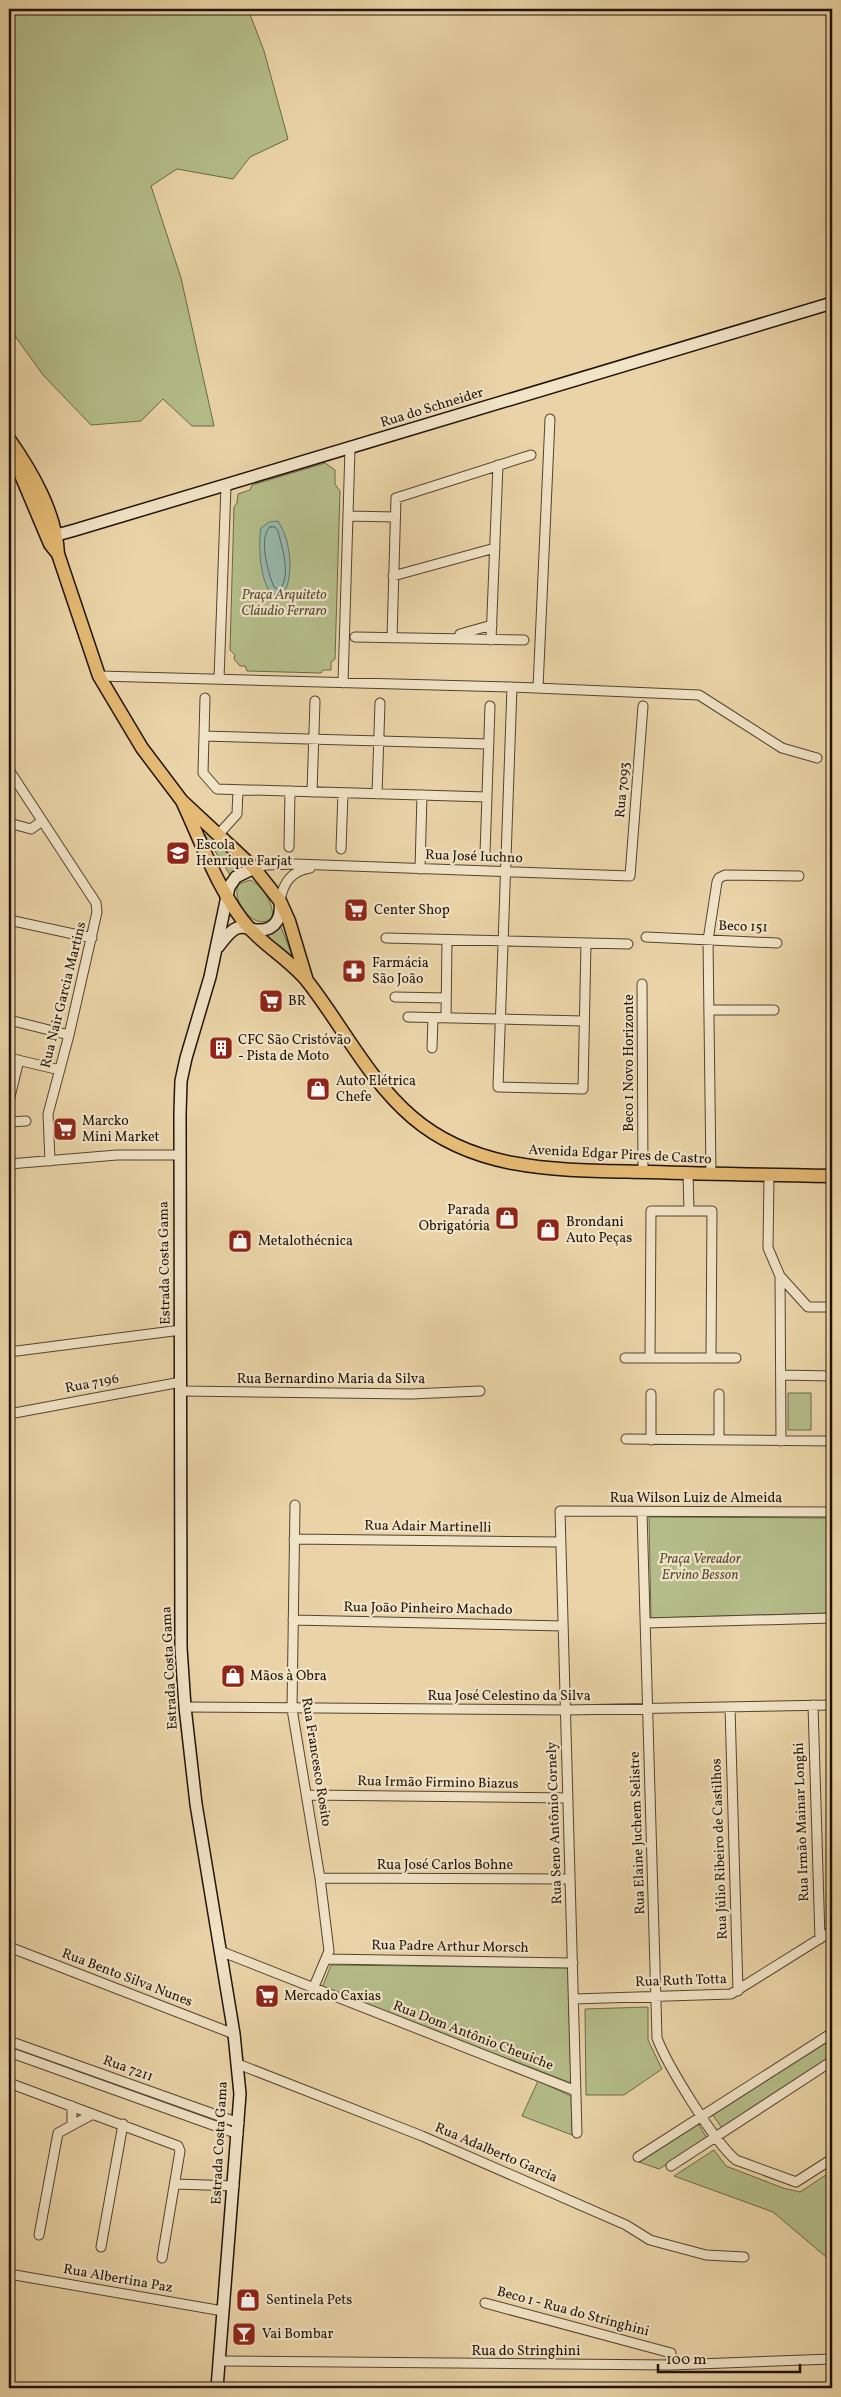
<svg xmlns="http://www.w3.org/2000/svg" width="841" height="2397" font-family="Vollkorn,serif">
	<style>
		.green { fill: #b4bd89; stroke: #6a6848 }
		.water { fill: #98b8ac; stroke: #68766a }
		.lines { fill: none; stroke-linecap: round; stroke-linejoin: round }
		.shore { stroke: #5c665a; stroke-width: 1 }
		.street-casing { stroke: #524330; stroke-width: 11 }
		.secondary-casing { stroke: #201308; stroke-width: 14 }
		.primary-casing { stroke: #201308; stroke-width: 15 }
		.street { stroke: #f1e3c6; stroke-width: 9 }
		.secondary { stroke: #f1e3c6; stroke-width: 11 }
		.primary { stroke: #e5ba74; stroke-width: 12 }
		.labels { text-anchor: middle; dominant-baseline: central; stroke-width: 4.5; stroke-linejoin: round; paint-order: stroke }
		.street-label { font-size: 14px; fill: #201308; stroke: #f1e3c6 }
		.park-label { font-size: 14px; font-style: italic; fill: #544e35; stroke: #f1e3c6 }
		.poi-label { font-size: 14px; fill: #201308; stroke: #f1e3c6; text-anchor: start }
	</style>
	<rect width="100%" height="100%" fill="#ead4a7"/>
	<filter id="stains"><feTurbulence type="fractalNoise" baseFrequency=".004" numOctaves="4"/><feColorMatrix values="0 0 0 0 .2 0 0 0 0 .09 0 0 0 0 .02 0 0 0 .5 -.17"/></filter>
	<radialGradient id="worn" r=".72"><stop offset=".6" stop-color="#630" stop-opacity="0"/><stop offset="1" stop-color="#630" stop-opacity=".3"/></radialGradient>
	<path class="green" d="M9,9H248L264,51L288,139L250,157L233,179L177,169L151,186L181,278L214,426H192L163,399L141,421L91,425L43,375L15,336L9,285Z
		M325,463L335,470V484L340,491L335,659L331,662V670H323L321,673L247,671L245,666H240L234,659L235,655L230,650L234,507L237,503L238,494L250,490L252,485Z
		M209,831L244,866L230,875L205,835Z
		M250,880C261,884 275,905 272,917C256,935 229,898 239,884Z
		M280,925L294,960L292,961L265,934Z
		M788,1393H811V1430H788Z
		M649,1517L832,1518V1613L651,1618Z
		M331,1965L568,1968L571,2083L322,1988Z
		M648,2007V2040L662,2069L624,2095H586L585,2009Z
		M832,2037V2056L722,2128L712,2114Z
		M538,2081L571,2096L572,2135L522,2116Z
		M698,2124L707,2138L659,2169L639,2162Z
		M714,2150L726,2166L783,2188L800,2192L832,2171V2262L773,2212L674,2176Z"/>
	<path class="water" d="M278,521C291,541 294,573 284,594L280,596C277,595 272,593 269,590C260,578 258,542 261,528L269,522Z"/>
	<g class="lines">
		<path class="shore" d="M270,527H275L278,531C282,548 292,576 279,590L274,587C268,574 258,536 270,527Z"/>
		<g class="street-casing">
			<path id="street" d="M348,516L395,517
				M393,576L495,548
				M355,637L524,640
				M392,638L396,498L531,455
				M459,639L460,634L492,625
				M491,640L498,465
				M99,676L512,687L699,695L782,748L817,758
				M219,679L226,486
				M343,683L350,448
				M512,687L498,1087L583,1089L586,943
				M538,688L550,419
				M205,698L203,773L217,789L487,797
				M204,736L488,744
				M9,770L96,903L97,912L69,1035L48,1114L50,1161
				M312,792L315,701
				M377,794L380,703
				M9,823L31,829L42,821
				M218,835L237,814L238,790
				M289,847L290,791
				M341,849L343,793
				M485,854L490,706
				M254,868L266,865L295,864L630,876L643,706
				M420,869L422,795
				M280,901C283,883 291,871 310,868
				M9,920L92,938
				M646,937L777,943
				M386,938L628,944
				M642,984L643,1172
				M395,997L446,998
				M709,1010H774
				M408,1017L584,1021
				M446,1018L447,940
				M9,1020L69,1035
				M432,1048L433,1018
				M9,1058L60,1070
				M9,1101L19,1060
				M9,1122L26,1121
				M9,1164L117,1155H179
				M688,1173L689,1211
				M711,1174L708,940L717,882L719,878L725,875L799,876
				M769,1175L768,1248L780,1276L808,1307H832
				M780,1276L781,1441
				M9,1352L181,1330
				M625,1358H736
				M650,1358L651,1211H712L711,1358
				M781,1375L832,1376
				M182,1391L411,1394L480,1391
				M651,1394V1440
				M9,1414L181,1382
				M626,1439L832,1441
				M719,1440V1394
				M295,1505L292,1709L320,1878L329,1951L313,1989
				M642,1512L657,2038C667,2065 715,2143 736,2160L796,2182L832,2159
				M294,1539L561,1542
				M293,1620L563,1626
				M646,1623L832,1618
				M813,1705L820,1939
				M185,1707L566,1710L832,1705
				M730,1707L738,1991
				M307,1795L568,1798
				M320,1878L570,1879
				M9,1947L234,2034
				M220,1951L576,2091
				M327,1959L573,1963
				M574,1999L731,1994L832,1931
				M9,2041L239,2123
				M9,2052L238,2134
				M238,2064L422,2136L626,2225L650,2240L706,2255L744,2257
				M9,2083L178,2146L180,2151L162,2258
				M72,2106V2125
				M577,2133L560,1511L832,1512
				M638,2157L832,2033
				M671,2166L832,2061
				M176,2184L234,2186
				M39,2235L58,2133L93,2114
				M101,2247L123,2124
				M9,2274L223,2311
				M485,2303L671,2353V2365
				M219,2361L671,2365L832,2359"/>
		</g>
		<g class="secondary-casing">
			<path id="secondary" d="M50,530L57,535L75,530L832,303
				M218,947C223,941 229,931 237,928C245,925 252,931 260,930C276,930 282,916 280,903
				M217,2388L240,2094L234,2034L196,1804L185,1707L181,1648L180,1113L181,1081L186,1058L210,977L229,887L236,877L254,868"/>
		</g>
		<g class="primary-casing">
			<path id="primary" d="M9,439C32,472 56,513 58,554L99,676L142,748L182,801L254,868L280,901L289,921L307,981
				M15,461L50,544L58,554
				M182,801C200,839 221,898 250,929C268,948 292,962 308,982C343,1027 368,1079 412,1117C478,1174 567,1170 649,1172C710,1174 771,1175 832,1176"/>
		</g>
		<use href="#street" class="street"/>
		<use href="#secondary" class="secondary"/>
		<use href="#primary" class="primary"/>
	</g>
	<defs>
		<g id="school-square" transform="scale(1.25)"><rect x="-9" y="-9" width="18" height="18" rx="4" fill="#8f2418" stroke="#f1e3c6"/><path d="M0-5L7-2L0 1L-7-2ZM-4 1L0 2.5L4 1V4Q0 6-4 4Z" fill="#fff"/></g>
		<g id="supermarket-square" transform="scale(1.25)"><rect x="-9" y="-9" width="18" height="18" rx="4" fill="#8f2418" stroke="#f1e3c6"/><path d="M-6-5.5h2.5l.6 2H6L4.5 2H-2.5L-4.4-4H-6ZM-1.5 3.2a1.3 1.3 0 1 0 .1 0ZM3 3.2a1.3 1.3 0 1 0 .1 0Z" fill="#fff"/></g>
		<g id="pharmacy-square" transform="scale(1.25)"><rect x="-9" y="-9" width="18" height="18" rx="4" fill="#8f2418" stroke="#f1e3c6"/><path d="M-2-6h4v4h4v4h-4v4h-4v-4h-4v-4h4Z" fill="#fff"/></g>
		<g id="building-square" transform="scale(1.25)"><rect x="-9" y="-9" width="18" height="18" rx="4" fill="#8f2418" stroke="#f1e3c6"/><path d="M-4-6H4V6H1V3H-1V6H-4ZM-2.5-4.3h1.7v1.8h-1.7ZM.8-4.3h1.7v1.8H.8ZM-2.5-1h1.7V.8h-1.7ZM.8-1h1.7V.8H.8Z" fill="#fff"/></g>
		<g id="shop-square" transform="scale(1.25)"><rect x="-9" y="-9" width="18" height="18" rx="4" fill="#8f2418" stroke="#f1e3c6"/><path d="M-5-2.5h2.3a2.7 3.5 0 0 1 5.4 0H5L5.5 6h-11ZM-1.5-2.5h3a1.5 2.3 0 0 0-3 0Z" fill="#fff"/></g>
		<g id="bar-square" transform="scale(1.25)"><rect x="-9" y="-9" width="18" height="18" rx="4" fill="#8f2418" stroke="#f1e3c6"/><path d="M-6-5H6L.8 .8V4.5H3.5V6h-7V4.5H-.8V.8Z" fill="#fff"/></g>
	</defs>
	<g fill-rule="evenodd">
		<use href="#school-square" x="178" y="853"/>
		<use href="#supermarket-square" x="356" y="910"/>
		<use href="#pharmacy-square" x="354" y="971"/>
		<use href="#supermarket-square" x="271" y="1001"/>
		<use href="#building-square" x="221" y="1048"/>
		<use href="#shop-square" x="318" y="1089"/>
		<use href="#supermarket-square" x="65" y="1129"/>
		<use href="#shop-square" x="507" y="1218"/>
		<use href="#shop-square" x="548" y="1230"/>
		<use href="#shop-square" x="240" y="1241"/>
		<use href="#shop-square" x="233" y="1676"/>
		<use href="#supermarket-square" x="267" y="1996"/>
		<use href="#shop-square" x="248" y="2300"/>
		<use href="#bar-square" x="244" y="2334"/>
	</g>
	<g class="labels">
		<g class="street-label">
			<text transform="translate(432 408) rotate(-17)">Rua do Schneider</text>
			<text transform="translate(623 790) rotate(-85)">Rua 7093</text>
			<text transform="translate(474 857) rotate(2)">Rua José Iuchno</text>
			<text transform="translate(743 927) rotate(2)">Beco 151</text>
			<text transform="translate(64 995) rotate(-76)">Rua Nair Garcia Martins</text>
			<text transform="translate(629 1063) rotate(-90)">Beco 1 Novo Horizonte</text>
			<text transform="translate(620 1155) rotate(3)">Avenida Edgar Pires de Castro</text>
			<text transform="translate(165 1263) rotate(-91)">Estrada Costa Gama</text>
			<text x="331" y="1379">Rua Bernardino Maria da Silva</text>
			<text transform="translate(92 1384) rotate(-11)">Rua 7196</text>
			<text x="696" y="1498">Rua Wilson Luiz de Almeida</text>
			<text transform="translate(428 1527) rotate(1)">Rua Adair Martinelli</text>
			<text transform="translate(428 1609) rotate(1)">Rua João Pinheiro Machado</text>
			<text transform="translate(170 1668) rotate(-93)">Estrada Costa Gama</text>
			<text x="509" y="1696">Rua José Celestino da Silva</text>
			<text transform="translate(316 1762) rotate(81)">Rua Francesco Rosito</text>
			<text transform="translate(438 1783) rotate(1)">Rua Irmão Firmino Biazus</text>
			<text transform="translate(802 1822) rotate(-92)">Rua Irmão Mainar Longhi</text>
			<text transform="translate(555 1823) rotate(-92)">Rua Seno Antônio Cornely</text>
			<text transform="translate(638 1833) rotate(-92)">Rua Elaine Juchem Selistre</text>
			<text transform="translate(720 1849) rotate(-92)">Rua Júlio Ribeiro de Castilhos</text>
			<text x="445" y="1865">Rua José Carlos Bohne</text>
			<text transform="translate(450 1947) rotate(1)">Rua Padre Arthur Morsch</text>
			<text transform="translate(127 1978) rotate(21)">Rua Bento Silva Nunes</text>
			<text transform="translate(681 1981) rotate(-2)">Rua Ruth Totta</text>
			<text transform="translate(473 2036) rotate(21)">Rua Dom Antônio Cheuiche</text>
			<text transform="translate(128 2069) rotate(20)">Rua 7211</text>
			<text transform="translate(220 2143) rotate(-87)">Estrada Costa Gama</text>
			<text transform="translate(496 2153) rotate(23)">Rua Adalberto Garcia</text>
			<text transform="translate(118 2279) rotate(10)">Rua Albertina Paz</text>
			<text transform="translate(573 2312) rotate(15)">Beco 1 - Rua do Stringhini</text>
			<text x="526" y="2351">Rua do Stringhini</text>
		</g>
		<g class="park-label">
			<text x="284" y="595">Praça Arquiteto<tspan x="284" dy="16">Cláudio Ferraro</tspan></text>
			<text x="700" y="1559">Praça Vereador<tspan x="700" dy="16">Ervino Besson</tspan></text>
		</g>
		<g class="poi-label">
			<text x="196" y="845">Escola<tspan x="196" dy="16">Henrique Farjat</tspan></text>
			<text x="374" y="910">Center Shop</text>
			<text x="372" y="963">Farmácia<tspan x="372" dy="16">São João</tspan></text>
			<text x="288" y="1001">BR</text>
			<text x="238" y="1040">CFC São Cristóvão<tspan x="238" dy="16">- Pista de Moto</tspan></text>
			<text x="336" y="1081">Auto Elétrica<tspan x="336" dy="16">Chefe</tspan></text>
			<text x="82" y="1121">Marcko<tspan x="82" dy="16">Mini Market</tspan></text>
			<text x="490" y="1210" text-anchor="end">Parada<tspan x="490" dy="16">Obrigatória</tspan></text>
			<text x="566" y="1222">Brondani<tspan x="566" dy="16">Auto Peças</tspan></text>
			<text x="258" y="1241">Metalothécnica</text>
			<text x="250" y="1676">Mãos à Obra</text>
			<text x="284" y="1996">Mercado Caxias</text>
			<text x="266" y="2300">Sentinela Pets</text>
			<text x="262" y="2334">Vai Bombar</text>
		</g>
	</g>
	<rect width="841" height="2397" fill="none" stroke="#ead4a7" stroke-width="30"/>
	<rect x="10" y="10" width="821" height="2377" fill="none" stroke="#201308" stroke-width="2.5"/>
	<rect x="15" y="15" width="811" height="2367" fill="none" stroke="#201308"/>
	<path d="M658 2364v8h142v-8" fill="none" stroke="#201308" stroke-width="2.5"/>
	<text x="666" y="2364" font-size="15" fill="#201308" stroke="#f1e3c6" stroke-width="4" paint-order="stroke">100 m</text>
	<rect width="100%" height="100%" filter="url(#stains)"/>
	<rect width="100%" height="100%" fill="url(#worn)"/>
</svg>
